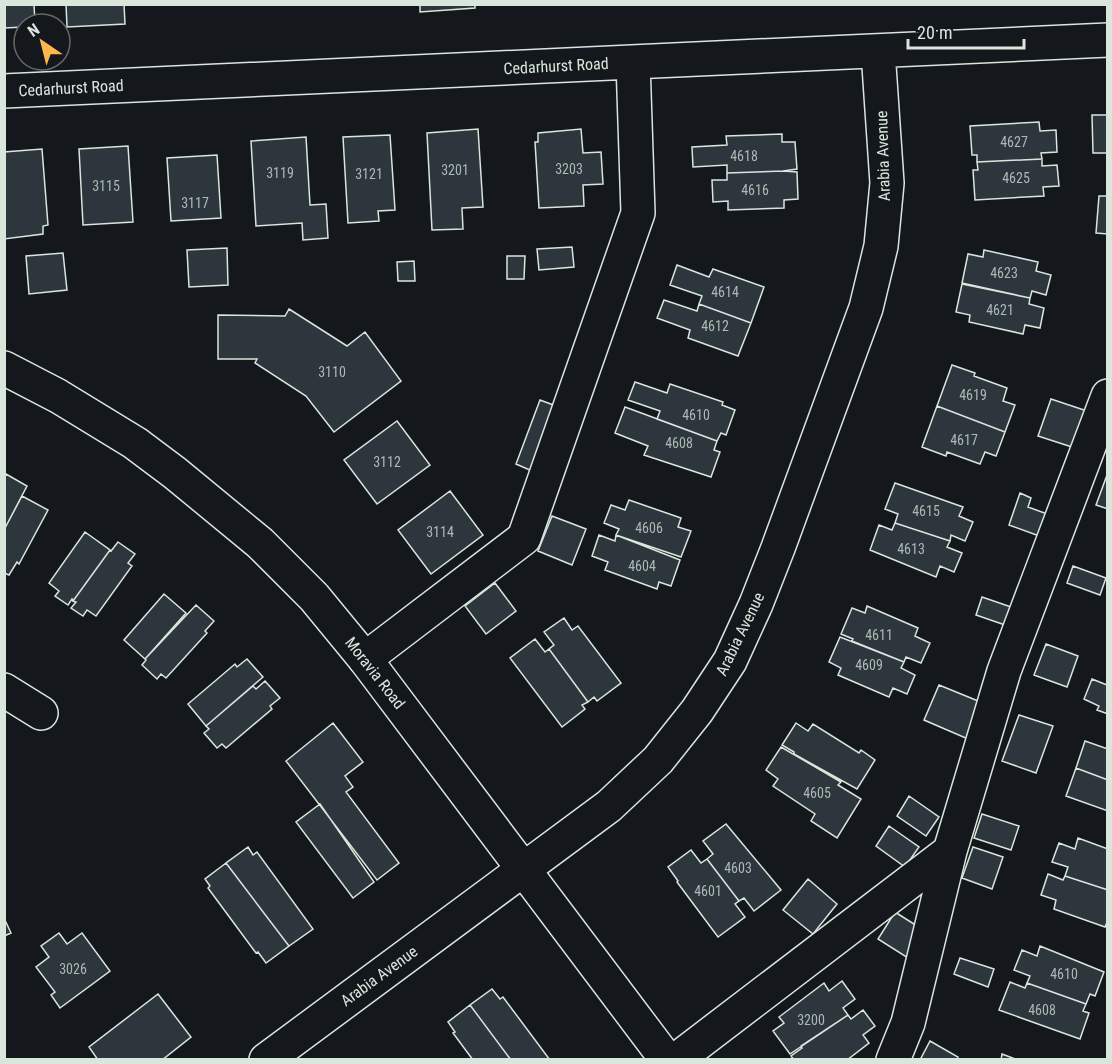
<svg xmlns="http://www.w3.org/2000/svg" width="1112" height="1064" font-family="'Roboto Condensed',sans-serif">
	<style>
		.building { fill: #2c363c; stroke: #d8e6dc; stroke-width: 1.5 }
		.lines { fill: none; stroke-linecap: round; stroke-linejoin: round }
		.minor-casing { stroke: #d8e6dc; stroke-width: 36 }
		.major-casing { stroke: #d8e6dc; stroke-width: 36 }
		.minor { stroke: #14181c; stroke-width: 33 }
		.major { stroke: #14181c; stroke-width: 33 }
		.labels { text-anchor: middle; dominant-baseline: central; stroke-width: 4.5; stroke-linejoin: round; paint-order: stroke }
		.number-label { font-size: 14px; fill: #adbab4 }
		.street-label { font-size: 16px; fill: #d8e6dc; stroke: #14181c }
	</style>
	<rect width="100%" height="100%" fill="#14181c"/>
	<path class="building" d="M4,4H34L35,24H24V27L4,28Z
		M66,4H124L125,24L67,27Z
		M420,4H475V8L420,12Z
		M1092,115H1108V153H1093Z
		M1039,122L1040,131L1056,130L1057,152L1041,153L1042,159L977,162V155H972L970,126Z
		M478,129L483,207L462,208L463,229L432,230L427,133Z
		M581,129L583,153L601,152L603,184L583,185L584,206L539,208L535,142H538V133Z
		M782,134V142H795L797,169L783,171L727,173V165L693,167L692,147L727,145L726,136Z
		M390,135L395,210L378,211L379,221L348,223L343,137Z
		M306,137L310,205L326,204L328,238L303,240L302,223L256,226L251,141Z
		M128,146L133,222L83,225L79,149Z
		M42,149L48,225L43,226V234L4,239V152Z
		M217,155L221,218L171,221L167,158Z
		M1042,159V166L1057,165L1059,186L1043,187L1044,196L975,200L973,170H978L977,162Z
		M783,171L797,172L798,199L784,200V208L728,210V201L713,202L712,180H727V173Z
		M1099,196H1108V234L1096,233Z
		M572,247L574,267L539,270L537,249Z
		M227,248L228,285L189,287L187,250Z
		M984,250L1038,262L1036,271L1051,275L1046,295L1032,291L1030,298L962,283L968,254L983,257Z
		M63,253L67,290L29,294L26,256Z
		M507,256H525L524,279H507Z
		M414,261L415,281H398L397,262Z
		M677,265L709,277L713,269L764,287L751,323L699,304L702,296L670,285Z
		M962,284L1030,298L1029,304L1044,308L1040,328L1025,325L1023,334L969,322L970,315L956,312Z
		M664,300L697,311L699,304L751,323L738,356L688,338L690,330L657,318Z
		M289,309L347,346L365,332L401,381L334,432L306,396L255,363L257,359H218V315L285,316Z
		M952,365L975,373L974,376L1007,388L1003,401L1015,405L1005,432L937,406Z
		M635,382L667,393L670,384L723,402L722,405L735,410L726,435L721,433L717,441L657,419L660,411L628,400Z
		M1051,399L1087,411L1075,448L1038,436Z
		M540,400L556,406L532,471L516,464Z
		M937,406L1005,432L996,456L985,452L980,464L947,452L946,456L922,447Z
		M625,407L717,441L714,450L720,452L711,477L644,455L648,446L615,433Z
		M397,421L430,465L377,504L344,460Z
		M6,474L27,486L4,530V478Z
		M1107,475H1108V509L1096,505Z
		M895,483L963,507L959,516L973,522L965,541L951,535L950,541L895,523L898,514L885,509Z
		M450,491L483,535L431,574L398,530Z
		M1020,493L1031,498L1028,507L1050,515L1042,537L1009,525Z
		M22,496L48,510L19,564L17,562L9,575L4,573V530Z
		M629,500L681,518L678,527L691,531L681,557L616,535L619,529L604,523L611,505L625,510Z
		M552,516L586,529L572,565L538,551Z
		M895,523L950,541L947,547L962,553L954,572L940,566L936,577L870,550L879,525L892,530Z
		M85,532L110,550L73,601L72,599L68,605L55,596L59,591L49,583Z
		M599,535L615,541L616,535L680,560L671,586L659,582L657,589L605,570L608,562L592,556Z
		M118,542L135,554L128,563L132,566L96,616L87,610L83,616L71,608L76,602L73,601L110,550L111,551Z
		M1073,566L1106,578L1100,595L1067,583Z
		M495,583L516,611L486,634L465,606Z
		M164,594L186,613L145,659L124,640Z
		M982,597L1014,608L1008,626L976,615Z
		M196,605L214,621L205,631L207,633L166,678L161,674L157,679L142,665L146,660L145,659Z
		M867,606L918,628L915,636L930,643L921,663L906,657L904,662L852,641L853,639L841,634L852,608L865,613Z
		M564,618L572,630L578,626L621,683L597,701L594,697L588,702L549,649L554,645L544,632Z
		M840,637L904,662L901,668L915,675L907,694L893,688L889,697L838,675L841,668L829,662Z
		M535,639L545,652L549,649L588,702L582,705L585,709L562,727L510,658Z
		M1046,644L1078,656L1067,687L1034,675Z
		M247,659L263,677L206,726L188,704L235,664L237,667Z
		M1092,679L1107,685L1108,683V714L1097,710L1099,706L1084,699Z
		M265,681L280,698L270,706L272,709L226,748L222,744L217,748L204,733L209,729L206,726L253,686L256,689Z
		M939,685L983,703L968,739L924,720Z
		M1019,715L1053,726L1036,773L1002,761Z
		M333,723L363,762L345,776L353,787L346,792L399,863L377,880L286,761Z
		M796,723L808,731L813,724L859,753L861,750L875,760L857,789L794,754V752L782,745Z
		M1085,741L1108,749V780L1076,768Z
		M781,747L841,782L838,785L861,799L837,838L811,821L815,814L773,786L778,779L766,770Z
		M1076,768L1108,780V811L1066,796Z
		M909,796L939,817L926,836L897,816Z
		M320,804L374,882L353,898L296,822Z
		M982,814L1019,826L1011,850L974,838Z
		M726,824L781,890L754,911L744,898L739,901L707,859L713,854L703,841Z
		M889,826L919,847L905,867L876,846Z
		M1078,838L1108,849V890L1065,876L1068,867L1052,862L1059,843L1075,849Z
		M248,847L253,855L257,852L313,929L289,946L226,863Z
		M973,847L1003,857L992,889L962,878Z
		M691,850L701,863L707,859L739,901L735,904L745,917L718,937L677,882L678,881L668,867Z
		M226,863L289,946L266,963L258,952L256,953L208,888L210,886L205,879Z
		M1048,874L1063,880L1065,876L1108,890V920L1105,927L1054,909L1056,900L1041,895Z
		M808,879L837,904L813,934L783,910Z
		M895,912L925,931L908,958L878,939Z
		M4,918L11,933L4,936Z
		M59,933L67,944L82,933L110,971L60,1008L51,995L55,992L36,967L49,957L41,946Z
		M1040,946L1104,972L1095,996L1090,994L1086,1004L1027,983L1030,976L1014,970L1022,950L1037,956Z
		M960,958L994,969L988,987L954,974Z
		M842,981L855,999L843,1008L848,1015L790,1054L773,1031L784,1023L779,1017L824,983L829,991Z
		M1010,982L1025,988L1027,983L1086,1004L1083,1011L1089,1013L1080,1039L999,1010Z
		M492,989L500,999L503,997L550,1060H511L470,1005Z
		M158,994L191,1037L162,1060H98L89,1047Z
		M470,1005L511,1060H473L453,1033L455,1032L448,1022Z
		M863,1010L875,1026L863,1035L869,1043L847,1060H794L791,1056L802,1048L801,1046L848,1015L851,1019Z
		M930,1041L958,1057L957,1060H920Z
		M1002,1054L1018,1060H1001Z"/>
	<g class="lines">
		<g class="minor-casing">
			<path id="minor" d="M4,91L1108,40
				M365,659L524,538L638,213L633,62
				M4,690L41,713
				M266,1060L609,806L658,760L697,711L730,661L756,604L778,548L866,308L881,246L887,183L878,51
				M676,1060L950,851
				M893,1060L908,1023L950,851L1004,671L1108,396"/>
		</g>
		<g class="major-casing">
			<path id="major" d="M4,368L58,396L135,443L175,473L260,543L314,597L365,659L667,1060"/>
		</g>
		<use href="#minor" class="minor"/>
		<use href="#major" class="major"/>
	</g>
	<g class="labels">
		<g class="number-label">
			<text x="1014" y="142">4627</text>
			<text x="744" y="156">4618</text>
			<text x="569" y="169">3203</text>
			<text x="455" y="170">3201</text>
			<text x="280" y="173">3119</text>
			<text x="369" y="174">3121</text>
			<text x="1016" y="178">4625</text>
			<text x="106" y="186">3115</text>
			<text x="755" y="190">4616</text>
			<text x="195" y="203">3117</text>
			<text x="1004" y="273">4623</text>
			<text x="725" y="292">4614</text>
			<text x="1000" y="310">4621</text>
			<text x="715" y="326">4612</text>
			<text x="332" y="372">3110</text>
			<text x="973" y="395">4619</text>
			<text x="696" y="415">4610</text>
			<text x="964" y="440">4617</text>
			<text x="679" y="443">4608</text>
			<text x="387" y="462">3112</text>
			<text x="926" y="511">4615</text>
			<text x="649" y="528">4606</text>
			<text x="440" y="532">3114</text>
			<text x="911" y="549">4613</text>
			<text x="642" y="566">4604</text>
			<text x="879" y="635">4611</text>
			<text x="869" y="665">4609</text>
			<text x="817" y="793">4605</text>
			<text x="738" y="868">4603</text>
			<text x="708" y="891">4601</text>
			<text x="73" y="969">3026</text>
			<text x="1064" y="974">4610</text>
			<text x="1042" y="1010">4608</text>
			<text x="811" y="1020">3200</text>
		</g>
		<g class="street-label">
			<text transform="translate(556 66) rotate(-3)">Cedarhurst Road</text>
			<text transform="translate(71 88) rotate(-3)">Cedarhurst Road</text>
			<text transform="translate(883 156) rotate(-92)">Arabia Avenue</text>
			<text transform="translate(740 634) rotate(-64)">Arabia Avenue</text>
			<text transform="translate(375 673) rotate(52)">Moravia Road</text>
			<text transform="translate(379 976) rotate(-36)">Arabia Avenue</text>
		</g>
	</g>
	<rect width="1112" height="1064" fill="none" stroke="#d8e6dc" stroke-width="12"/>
	<g transform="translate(42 42) rotate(325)"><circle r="28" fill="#14181c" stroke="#626a69" stroke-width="1.5"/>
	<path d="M0-4.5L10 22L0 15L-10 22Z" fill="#ffb74d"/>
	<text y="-9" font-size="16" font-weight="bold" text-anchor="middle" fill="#d8e6dc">N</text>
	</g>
	<path d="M908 39v9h116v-9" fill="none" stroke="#d8e6dc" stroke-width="3"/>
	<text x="917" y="39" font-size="18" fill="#d8e6dc" stroke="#14181c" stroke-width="4.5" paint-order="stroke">20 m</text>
</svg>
